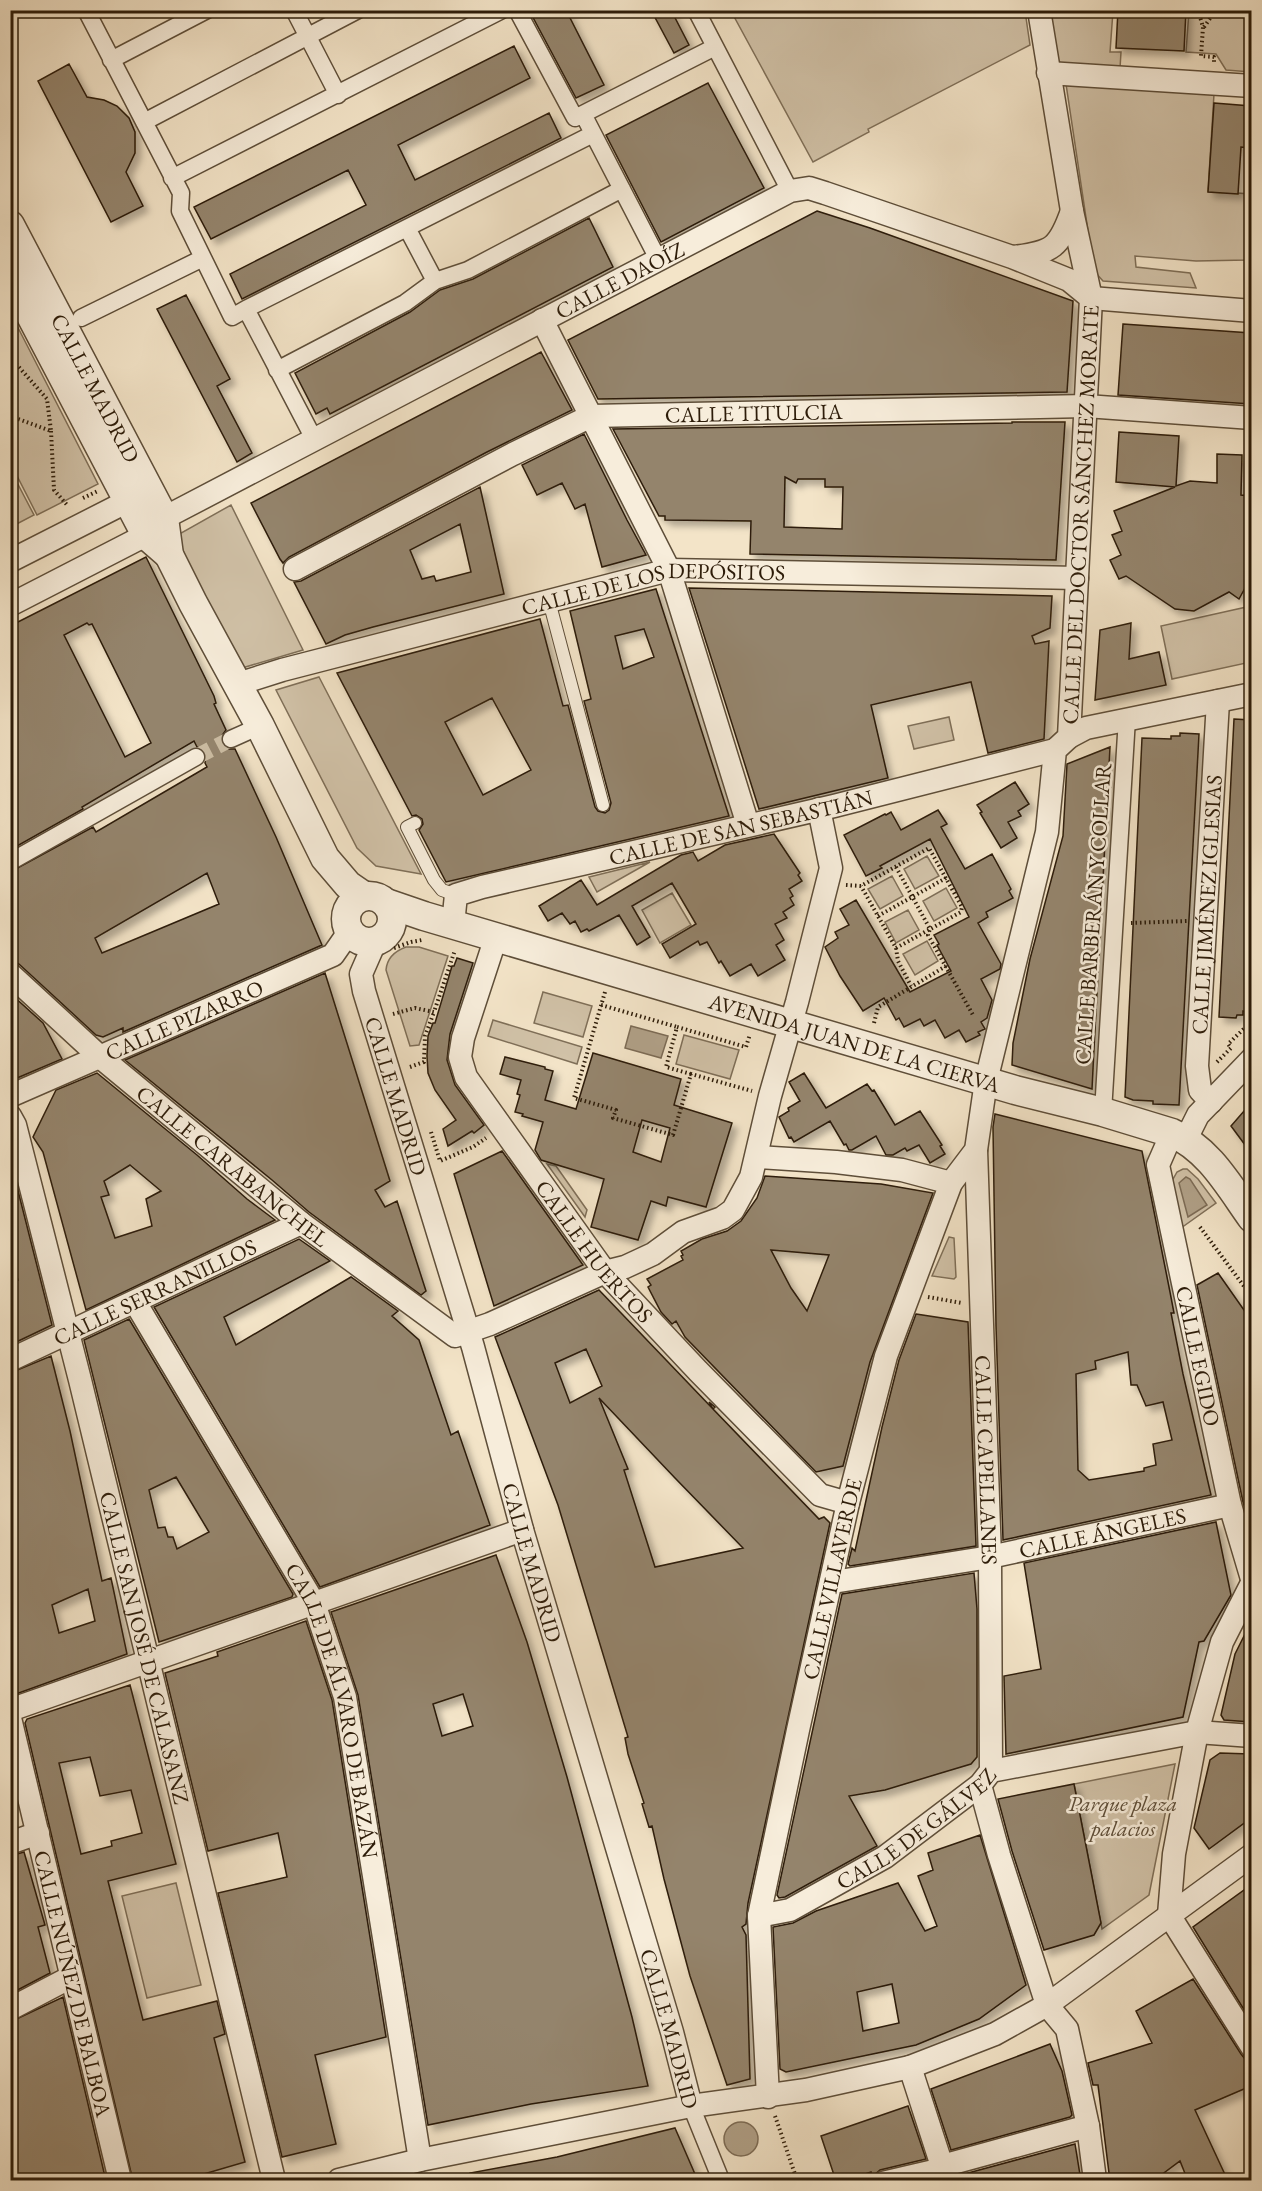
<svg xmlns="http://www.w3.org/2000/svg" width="1262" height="2191" font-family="'EB Garamond',serif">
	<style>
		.green { fill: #d1c2a8; stroke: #7f6f58; stroke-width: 1.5 }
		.water { fill: #b0a087; stroke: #7c6b55; stroke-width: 1.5 }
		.building { fill: #94846c; stroke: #2d1c09; stroke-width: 1.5; fill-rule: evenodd; filter: url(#shadow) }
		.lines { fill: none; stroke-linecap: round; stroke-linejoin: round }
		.pedestrian-tunnel { stroke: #cbbca2; stroke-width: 16; stroke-dasharray: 16 8; stroke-linecap: butt }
		.service-casing { stroke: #5e4e39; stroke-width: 14 }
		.pedestrian-casing { stroke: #5e4e39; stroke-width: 19 }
		.minor-casing { stroke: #5e4e39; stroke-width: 25 }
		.tertiary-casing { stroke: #5e4e39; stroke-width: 31 }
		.path { stroke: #2d1c09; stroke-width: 4; stroke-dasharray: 1.5 3; stroke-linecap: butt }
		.service { stroke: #f7eddb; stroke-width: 12 }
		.pedestrian { stroke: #f7eddb; stroke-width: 16 }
		.minor { stroke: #f7eddb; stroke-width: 22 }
		.tertiary { stroke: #f7eddb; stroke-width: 28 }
		.labels { text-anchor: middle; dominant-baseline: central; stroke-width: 5; stroke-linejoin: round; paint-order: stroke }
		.street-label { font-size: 22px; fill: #2d1c09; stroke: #f7eddb }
		.park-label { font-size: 22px; font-style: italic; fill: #5e4e39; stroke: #f7eddb }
	</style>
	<defs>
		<filter id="shadow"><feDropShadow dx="5.5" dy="5.5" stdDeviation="3" flood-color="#0004"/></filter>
	</defs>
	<rect width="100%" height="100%" fill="#f3e4c8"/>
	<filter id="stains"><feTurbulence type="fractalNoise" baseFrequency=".00333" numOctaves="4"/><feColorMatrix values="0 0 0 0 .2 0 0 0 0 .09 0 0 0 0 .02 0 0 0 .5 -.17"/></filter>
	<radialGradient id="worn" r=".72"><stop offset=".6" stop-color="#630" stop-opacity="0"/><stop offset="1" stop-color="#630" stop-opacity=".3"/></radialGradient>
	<path class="green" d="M731,11H1025L1030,45L868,129L869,132L813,162Z
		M1048,11H1113L1110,52H1121L1120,68L1057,67Z
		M1189,11H1251V72L1226,70L1216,54L1186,52Z
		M1066,84L1214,94L1208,191L1251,194V242H1248L1247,260L1196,261L1135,256L1136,267L1190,273L1196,288L1103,281L1094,271Z
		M11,314L98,484L37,515L11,464Z
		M11,471L34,515L11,527H10Z
		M231,505L303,650L242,668L174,537Z
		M1251,606V662L1172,679L1161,626Z
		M319,677L421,874L376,866L357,848L276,690Z
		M949,717L954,740L914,749L908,726Z
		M927,856L939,876L915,889L904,869Z
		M650,862L597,892L589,877Z
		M892,876L903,896L880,909L868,889Z
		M946,888L957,908L934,921L923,901Z
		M672,893L691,925L660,943L642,910Z
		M908,910L919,930L896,943L885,922Z
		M927,941L938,961L915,975L903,954Z
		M406,947H419L448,956L419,1045L410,1046L386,970C387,958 395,951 406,947Z
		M543,992L592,1006L583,1037L534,1023Z
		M493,1020L582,1047L577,1064L488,1036Z
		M684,1035L739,1050L730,1079L676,1064Z
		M547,1164L556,1166L587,1210L585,1217Z
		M1183,1169H1187L1198,1179L1216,1203L1181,1228L1172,1181L1177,1172Z
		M949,1237L954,1238L956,1277L954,1279L932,1276Z
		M1175,1764L1149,1895L1102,1929L1074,1784Z
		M176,1883L201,1985L147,1998L122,1896Z"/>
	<path class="water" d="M631,1026L668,1036L661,1058L625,1048Z
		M1186,1177L1190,1179L1207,1205L1188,1217L1179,1183Z
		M724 2139a17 17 0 1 1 34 0a17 17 0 1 1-34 0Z"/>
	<path class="building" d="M529,10H566L604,85L576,98Z
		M651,10H671L689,45L674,53Z
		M1118,10H1186L1184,51L1116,48Z
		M514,46L530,78L398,145L415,180L549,113L561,138L242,299L230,274L366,205L348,170L211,239L194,207Z
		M69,64L87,97L104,100L117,106L129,118L135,132V153L126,172L143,206L111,222L38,81Z
		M708,83L764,188L661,242L606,135Z
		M1214,103L1251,106V148L1241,147L1238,194L1208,192Z
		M817,211L870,228L1073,301L1067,392L598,399L568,340Z
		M589,218L613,267L330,414L327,408L316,414L295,373L410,312L440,290L473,279Z
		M186,295L230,379L217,386L252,453L237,462L157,309Z
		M1123,324L1251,333V404L1118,395Z
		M541,352L572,410L487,452L289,557L283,563L280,559L251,503Z
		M1012,422H1065L1056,560L750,554L751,521L665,520V516H659L613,429L1012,423ZM785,477L796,483L798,479H825V487H843L842,529L784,527Z
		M1119,432L1179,436L1176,486L1190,481L1217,483V454L1242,455L1241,495L1251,496V577L1239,599L1229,592L1194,611L1175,609L1126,576L1119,579L1110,560L1121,555L1112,535L1122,531L1114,511L1175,487L1116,482Z
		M584,434L627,520L646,555L602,567L585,504L575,509L562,483L537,495L522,465Z
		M480,487L504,594L373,627L345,635L326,644L294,582L301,581ZM460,524L471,572L436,581L434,576L422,579L410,550Z
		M146,557L214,696L216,703L214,704L226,730L221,737L222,744L229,749H235L276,837L322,945L123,1032V1028L103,1037L96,1035L19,964L10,959V872L93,827L96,832L195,774L207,767L205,763L206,757L205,751L197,747L194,741L82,807L83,809L10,850V626ZM87,623L89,625L92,624L151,743L125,757L64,635ZM207,873L219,904L102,953L95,938Z
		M689,588L1052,596L1050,628L1032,636L1035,644L1049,641L1044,739L988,753L971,682L871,705L888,778L759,809Z
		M656,589L729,816L446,882L419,830L423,824L422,819L416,815L412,816L337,673L540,619L563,706L568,705L595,807L598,811L605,813L609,810L611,803L584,701L591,699L570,611ZM644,629L654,657L623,669L615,636ZM492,698L531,770L483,795L445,722Z
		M1131,623L1129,659L1159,652L1166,685L1095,700L1100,630Z
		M1234,719L1251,720V1012L1243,1011V1015H1237L1236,1018L1219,1017Z
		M1180,733L1199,734L1179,1105L1153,1104V1101L1133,1100L1125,1097L1142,738L1171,739V736H1180Z
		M1110,747L1094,1049L1092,1089L1012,1065L1013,1043L1030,959L1063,836L1067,764Z
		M1015,782L1029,804L1018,811L1021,816L1008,822L1017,838L1001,848L980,813L982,812L977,805Z
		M938,810L947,824L941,827L965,869L992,854L1011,889L1009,891L1013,898L986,912L988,917L978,923L1001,964L1000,969L981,979L992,1000L987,1018L981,1022L985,1029L978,1032L980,1035L966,1042L959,1030L945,1038L935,1020L924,1026L920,1019L904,1027L899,1018L896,1020L884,998L863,1011L840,976L825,947L838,938L835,932L849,925L840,909L856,900L910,992L951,971L937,945L939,944L934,935L969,917L930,839L880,866L882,868L866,876L844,835L885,814L886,815L891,812L901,830Z
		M774,834L800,873L798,875L802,881L789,889L793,896L790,898L794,905L783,912L787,918L775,924L784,940L776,945L785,960L758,976L751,964L730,976L721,961L719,963L707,942L700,945L698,941L670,958L662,944L696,924L672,883L632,906L650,937L637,945L619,915L589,931L587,929L581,932L575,921L570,924L562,913L548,921L539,906L581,880L597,905L681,855L693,852L698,861L725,845Z
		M457,958L473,963L450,1034L447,1060L455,1085L484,1125L474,1133L472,1131L448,1146L443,1129L456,1120L435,1090L428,1073L427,1056L428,1036L433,1023H435L452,966H454Z
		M325,973L390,1181L375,1190L385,1207L397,1201L426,1291L421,1295L309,1212L272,1180L125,1060Z
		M12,995L43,1023L62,1059L10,1081V996Z
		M593,1053L681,1079L674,1105L732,1123L706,1207L668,1197L666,1206L651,1201L638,1240L591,1227L604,1179L541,1160L535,1150L543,1122L522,1116L523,1114L515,1112L520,1095L517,1094L521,1080L500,1074L505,1057L545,1067V1069L553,1071L545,1100L576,1109ZM642,1120L670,1128L661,1162L633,1152Z
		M97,1073L197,1155L247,1199L275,1220L86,1310L43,1152L33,1137L56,1090ZM130,1165L161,1191L146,1199L152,1226L115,1238L101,1197L109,1195L104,1181Z
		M804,1073L826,1108L867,1084L872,1091L874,1090L895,1125L920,1111L942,1145L940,1146L945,1154L930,1163L919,1145L907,1151L905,1148L893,1155H886L876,1136L852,1150H849L846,1144L844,1145L830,1121L794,1142L791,1137L789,1138L779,1117L789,1111L788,1108L800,1101L789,1082Z
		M1251,1103V1153L1231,1126Z
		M995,1114L1142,1151L1170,1292L1174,1313H1171L1183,1374L1211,1495L1003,1540L996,1326L993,1127ZM1128,1352L1131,1385H1137L1146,1406L1163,1402L1172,1440L1153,1444L1156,1465L1144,1468V1471L1089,1480L1078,1470L1076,1374L1096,1369L1095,1361Z
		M502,1151L583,1265L494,1306L454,1174Z
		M14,1175L52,1325L10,1345V1281L18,1280L10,1252V1176Z
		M765,1176L881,1184L933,1193L870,1362L843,1466L816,1472L685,1337L676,1321L672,1324L661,1312L648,1287L651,1285L647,1279L683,1260L681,1256L683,1255L681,1251L702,1239L727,1231L741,1221L757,1198ZM771,1250L829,1255L807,1311L791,1288Z
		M299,1239L330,1261L224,1317L236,1345L351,1277L398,1311L392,1316L419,1340L451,1435L458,1431L490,1525L320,1587L154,1307Z
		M1218,1273L1251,1320V1511H1246L1243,1502L1197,1285Z
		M599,1290L713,1409L709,1402L715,1407L713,1409L819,1519L824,1517L830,1523L748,1903L746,1924L742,1927L746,1935L750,2079L727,2085L690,1976L664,1879L652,1826L649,1827L642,1804L644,1803L628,1754L625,1738L628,1737L558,1505L495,1337ZM586,1349L602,1386L570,1403L555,1363ZM599,1398L675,1478L743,1548L655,1567L624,1470L628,1469Z
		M916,1314L968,1322L976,1546L850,1566L848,1564L852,1548L855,1551L882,1427L899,1360Z
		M129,1319L293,1594L292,1597L159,1642L84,1340ZM176,1477L209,1532L177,1549L173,1537H168L165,1527L158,1528L149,1490Z
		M51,1356L70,1431L102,1581L111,1578L127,1654L16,1694L10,1671V1373ZM88,1589L95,1621L59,1633L52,1605Z
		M1216,1522L1231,1595L1204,1641L1199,1642L1183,1717L1006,1754L1004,1676L1041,1669L1024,1563Z
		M496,1555L527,1642L567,1777L632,2017L648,2086L531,2104L428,2125L358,1695L331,1612ZM463,1694L473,1726L442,1736L433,1704Z
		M974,1573L977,1609V1757L971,1764L941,1773L885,1790L849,1796L877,1846L785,1897L779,1898L777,1895L842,1594Z
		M306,1621L332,1700L386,2037L315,2055L336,2144L282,2157L218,1893L287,1877L278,1833L208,1851L165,1673L218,1656L217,1652Z
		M1251,1622V1722L1224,1720L1221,1715L1235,1654Z
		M130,1685L176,1864L108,1881L143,2020L217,2001L225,2034L214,2038L245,2162L180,2181H133L25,1723L27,1719ZM90,1757L100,1796L131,1790L142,1833L111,1841L112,1846L81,1854L59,1763Z
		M1247,1749H1251V1818L1209,1849L1194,1828L1210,1760L1220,1753L1250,1754Z
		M1074,1784L1101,1923L1094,1935L1044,1950L1012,1851L998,1799Z
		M980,1835L1026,1985L979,2019L916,2045L786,2072L780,2069L773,1927L793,1923L816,1911L898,1883L925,1931L937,1926L918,1876L933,1870L928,1853ZM892,1984L899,2023L863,2031L857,1992Z
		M24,1852L45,1925L38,1927L50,1973L10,1994V1856Z
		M1251,1885V2021L1193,1927Z
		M1193,1979L1241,2054L1245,2059L1251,2060V2086L1195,2110L1228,2181H1188L1180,2161L1153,2181H1110L1098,2085H1093L1088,2063L1152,2043L1136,2011Z
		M63,1997L106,2181H10V2022Z
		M1050,2044L1062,2071L1072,2115L1070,2117L951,2150L931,2089Z
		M908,2106L926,2159L880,2170L872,2177L871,2172L845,2181H836L821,2136Z
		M675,2128L698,2181H471L470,2173L557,2157Z
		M1075,2144L1081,2181H926L937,2178L946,2179Z"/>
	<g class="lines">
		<path class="pedestrian-tunnel" d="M196,757L231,739"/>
		<g class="service-casing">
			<path id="service" d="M549,601L603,805
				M415,823L407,827L434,880L442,890L456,895"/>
		</g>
		<g class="pedestrian-casing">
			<path id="pedestrian" d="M86,10L181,193L180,211L232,317L246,309L314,439
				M294,10L338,95
				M517,10L575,118L583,114L658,259
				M696,10L790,191
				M111,60L207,10
				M583,114L715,47
				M144,122L358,10
				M172,178L502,10
				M407,228L435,281
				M246,309L593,134
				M81,318L203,258
				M277,370L405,303L435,281L468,270L622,189
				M231,739L260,726
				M10,862L196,757
				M1103,1112L1127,718
				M691,2106L721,2180
				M882,2180L942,2166"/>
		</g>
		<g class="minor-casing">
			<g id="minor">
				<path d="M1048,73L1252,86"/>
				<path d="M1014,257C1053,252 1059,248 1072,211"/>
				<path d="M1091,298L1252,311"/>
				<path d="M542,320L669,570L748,825"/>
				<path id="s1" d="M164,518L790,191L809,188L825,193L1012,257L1069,280L1091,298"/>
				<path d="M10,561L128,501"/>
				<path id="s2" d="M295,569L513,454L591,416L1086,406L1252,418"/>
				<path d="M10,605L146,535"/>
				<path id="s3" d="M238,684L282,670L669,570L1077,578"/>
				<path d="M1069,737L1086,728L1252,694"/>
				<path id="s4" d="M453,924L456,895L482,887L834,806L1055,750"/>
				<path id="s5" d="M496,937L463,1038L460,1057L466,1077L605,1272L698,1371L820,1495L848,1503"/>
				<path id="s6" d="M375,942L361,974L364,991L473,1347L523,1533L672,2032L691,2106"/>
				<path id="s7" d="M10,974L99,1056L301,1223L455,1336L490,1324L605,1272L625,1267L653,1254L683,1232L722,1218L733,1210L751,1177L770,1096L797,1002L831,868L819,809"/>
				<path id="s8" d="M10,1096L333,955L349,932"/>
				<path id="s9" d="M1211,1102L1200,1090L1197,1066L1218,701"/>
				<path id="s10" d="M10,1116L15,1125L80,1380L274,2180"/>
				<path id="s11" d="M1172,1133L1158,1165L1230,1505L1252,1579"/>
				<path d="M1186,1139L1198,1115L1252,1059"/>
				<path id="s12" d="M976,1150L990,1557L991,1771"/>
				<path d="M757,1157L836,1162L902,1170L951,1183"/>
				<path id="s13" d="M135,1302L314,1603L345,1697L420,2160"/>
				<path id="s14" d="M10,1360L301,1223"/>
				<path id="s15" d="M833,1582L990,1557L1230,1505"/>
				<path d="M1252,1583L1222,1642L1197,1732L1174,1854L1169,1915L1252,2047"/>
				<path d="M10,1710L522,1530"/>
				<path id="s16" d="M10,1718L120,2180"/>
				<path d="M980,1785L999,1855L1047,2005L1067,2029L1088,2126L1095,2180"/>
				<path d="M10,1843L38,1833"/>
				<path id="s17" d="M759,1916L790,1910L885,1857L980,1785L991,1771L1197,1732L1252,1736"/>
				<path d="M10,2009L71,1977"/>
				<path d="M910,2067L942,2166L1088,2126"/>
				<path id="s18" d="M768,2097L759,1916L798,1730L848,1503L886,1356L951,1183L976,1150L986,1081L1047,832L1055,750L1069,737L1091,298L1072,211L1039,10"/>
				<path d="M339,2180L420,2160L691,2106L806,2090L910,2067L995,2034L1047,2005L1252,1855"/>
			</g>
		</g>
		<g class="tertiary-casing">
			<g id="tertiary">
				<path id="s19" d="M10,225L164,518L169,555L193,603L260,726L325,858L348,885L364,896"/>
				<path d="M10,276L146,535L169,555"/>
				<circle cx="369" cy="919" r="23"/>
				<path id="s20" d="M386,903L424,916L1015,1090L1103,1112L1172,1133C1209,1149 1229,1186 1252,1218"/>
			</g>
		</g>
		<path class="path" d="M1198,10L1203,27L1201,56L1214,57V63
			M1204,27L1216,10
			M10,357L47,399L51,431L10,416
			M51,431L54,490L68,506
			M83,498L98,491
			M896,867L930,929L928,935L973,1015
			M846,885L861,886L929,848L962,907L961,912L896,948L861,886
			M878,916L946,878
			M1131,923L1187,921
			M394,948L411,942L422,940
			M896,948L898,961L911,986
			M605,992L574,1098L616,1110L613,1118L673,1135L691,1074L752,1091
			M601,1005L677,1027
			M393,1014L415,1008L434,1012L455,950
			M874,1023L878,1007L946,966
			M1217,1062L1231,1048L1228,1044L1250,1023L1252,1024
			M410,1067L424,1062L425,1036L434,1012
			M691,1074L666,1067L677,1027L746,1047L750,1034
			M431,1132L440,1161L473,1147L486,1138
			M1200,1227L1252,1297
			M928,1297L962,1303
			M775,2116L797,2180"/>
		<use href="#service" class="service"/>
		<use href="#pedestrian" class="pedestrian"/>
		<use href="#minor" class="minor"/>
		<use href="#tertiary" class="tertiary"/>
	</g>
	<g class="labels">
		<g class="street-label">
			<text stroke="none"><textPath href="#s1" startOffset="514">CALLE DAOÍZ</textPath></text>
			<text stroke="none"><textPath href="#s19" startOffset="184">CALLE MADRID</textPath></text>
			<text stroke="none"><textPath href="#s2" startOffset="496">CALLE TITULCIA</textPath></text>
			<text stroke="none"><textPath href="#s18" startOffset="1632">CALLE DEL DOCTOR SÁNCHEZ MORATE</textPath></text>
			<text stroke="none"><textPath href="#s3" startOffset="428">CALLE DE LOS DEPÓSITOS</textPath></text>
			<text stroke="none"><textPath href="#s4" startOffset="322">CALLE DE SAN SEBASTIÁN</textPath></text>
			<text stroke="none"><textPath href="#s9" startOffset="202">CALLE JIMÉNEZ IGLESIAS</textPath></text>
			<text transform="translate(1093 914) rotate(-86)">CALLE BARBERÁN Y COLLAR</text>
			<text stroke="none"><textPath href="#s8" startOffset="190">CALLE PIZARRO</textPath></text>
			<text stroke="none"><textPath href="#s20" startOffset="489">AVENIDA JUAN DE LA CIERVA</textPath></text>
			<text stroke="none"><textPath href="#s6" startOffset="162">CALLE MADRID</textPath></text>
			<text stroke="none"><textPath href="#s7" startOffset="294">CALLE CARABANCHEL</textPath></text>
			<text stroke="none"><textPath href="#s5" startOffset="363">CALLE HUERTOS</textPath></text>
			<text stroke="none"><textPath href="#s14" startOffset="160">CALLE SERRANILLOS</textPath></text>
			<text stroke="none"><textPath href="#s11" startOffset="230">CALLE EGIDO</textPath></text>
			<text stroke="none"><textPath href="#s12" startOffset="310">CALLE CAPELLANES</textPath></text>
			<text stroke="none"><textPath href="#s15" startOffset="274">CALLE ÁNGELES</textPath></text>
			<text stroke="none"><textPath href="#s6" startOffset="648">CALLE MADRID</textPath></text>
			<text stroke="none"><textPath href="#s18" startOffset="526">CALLE VILLAVERDE</textPath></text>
			<text stroke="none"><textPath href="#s10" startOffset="549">CALLE SAN JOSÉ DE CALASANZ</textPath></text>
			<text stroke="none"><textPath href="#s13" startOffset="459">CALLE DE ÁLVARO DE BAZÁN</textPath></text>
			<text stroke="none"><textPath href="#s17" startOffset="182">CALLE DE GÁLVEZ</textPath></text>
			<text stroke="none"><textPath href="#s16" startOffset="273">CALLE NÚÑEZ DE BALBOA</textPath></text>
			<text stroke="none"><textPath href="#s6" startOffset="1134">CALLE MADRID</textPath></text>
		</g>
		<g class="park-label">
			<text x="1123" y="1803">Parque plaza<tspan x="1123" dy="25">palacios</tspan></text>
		</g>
	</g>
	<rect width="1262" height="2191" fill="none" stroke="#f3e4c8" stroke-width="36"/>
	<rect x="12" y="12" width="1238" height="2167" fill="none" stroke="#2d1c09" stroke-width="3"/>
	<rect x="18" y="18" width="1226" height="2155" fill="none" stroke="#2d1c09" stroke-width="1.5"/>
	<rect width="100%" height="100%" filter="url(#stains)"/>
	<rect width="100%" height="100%" fill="url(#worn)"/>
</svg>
